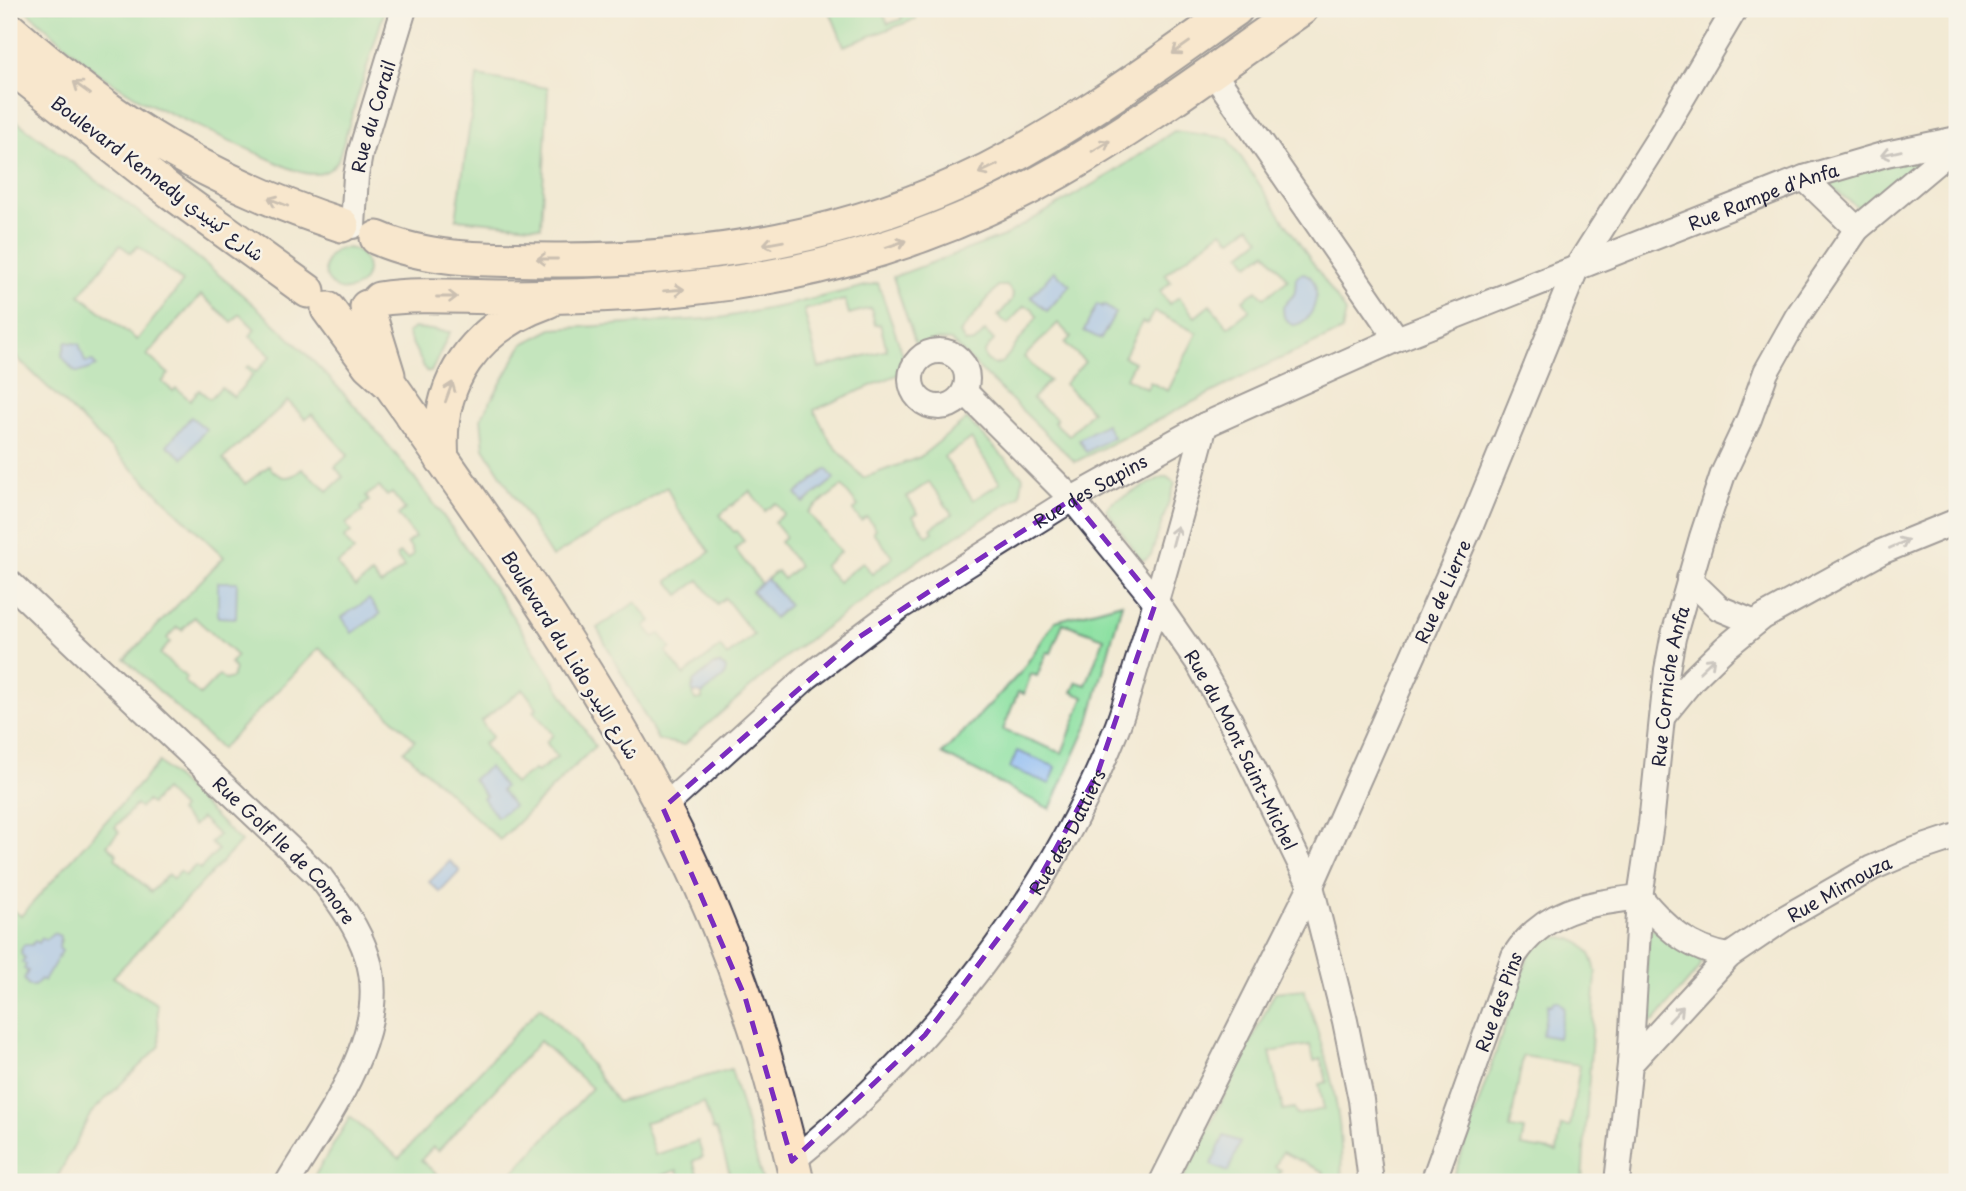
<svg xmlns="http://www.w3.org/2000/svg" width="1966" height="1191" font-family="'Playpen Sans','Playpen Sans Arabic',sans-serif">
	<style>
		.green { fill: #8de1a3; stroke: #58826f; stroke-width: 2; fill-rule: evenodd }
		.water { fill: #89b9f5; stroke: #566e98; stroke-width: 2 }
		.lines { fill: none; stroke-linecap: round; stroke-linejoin: round }
		.minor-casing { stroke: #414052; stroke-width: 28 }
		.secondary-casing { stroke: #414052; stroke-width: 37 }
		.minor { stroke: #fff; stroke-width: 24 }
		.secondary { stroke: #fee4c5; stroke-width: 33 }
		.oneway { stroke: #9b8d87 }
		.oneway2 { stroke: #9c9ca7 }
		.marked { fill: none; stroke: #7b2cbf; stroke-width: 5; stroke-dasharray: 14 9; stroke-linejoin: round }
		.labels { text-anchor: middle; dominant-baseline: central; stroke-width: 5; stroke-linejoin: round; paint-order: stroke }
		.street-label { font-size: 18px; fill: #22223b; stroke: #f7f3e8 }
	</style>
	<rect width="100%" height="100%" fill="#f7f3e8"/>
	<filter id="ink" filterUnits="userSpaceOnUse"><feTurbulence type="fractalNoise" baseFrequency=".0143" numOctaves="2"/><feDisplacementMap in="SourceGraphic" scale="14" xChannelSelector="R" yChannelSelector="G"/><feConvolveMatrix kernelMatrix="1 2 1 2 8 2 1 2 1" color-interpolation-filters="sRGB"/></filter>
	<filter id="wash" filterUnits="userSpaceOnUse"><feTurbulence type="fractalNoise" baseFrequency=".00686" numOctaves="4" result="noise"/><feDisplacementMap in="SourceGraphic" scale="28" xChannelSelector="R" yChannelSelector="G"/><feGaussianBlur stdDeviation="1.57" result="paint"/><feColorMatrix in="noise" values="0 0 0 0 0 0 0 0 0 0 0 0 0 0 0 0 0 1.4 0 .05"/><feComposite in="paint" operator="in"/></filter>
	<g filter="url(#wash)">
		<rect width="100%" height="100%" fill="#f2ead4"/>
		<path class="green" d="M25,9H385L338,160C326,180 305,175 287,167L141,100L96,72Z
			M829,9H881L888,24L902,19L898,9H911L916,19L844,46Z
			M477,76L548,88L541,227L456,219Z
			M11,117C113,194 221,267 311,359C424,473 510,610 595,746L500,840L404,751L415,740L319,648L221,749L125,659L224,557L9,350V119ZM120,245L131,253L138,246L183,282L137,340L80,295ZM201,295L232,322L240,314L255,329L250,336L271,356L256,372L249,366L246,368L253,375L234,397L221,387L210,399L199,390L190,400L176,388L173,391L162,382L169,374L147,355ZM288,401L305,419L312,414L348,455L335,467L343,477L328,491C320,482 311,478 302,469C289,481 279,479 269,466L245,484L223,459ZM379,487L387,496L392,493L405,509L398,515L415,537L407,543L412,550L413,555L408,559L399,553L396,556L404,567L381,585L372,574L355,587L337,564L354,551L344,538L351,532L346,524L363,511L361,508L369,501L366,496ZM194,617L237,656L230,663L235,669L232,678L225,680L219,675L200,695L184,681L187,678L160,654L170,642L167,638L177,627L182,630ZM523,689L537,708L534,711L553,735L546,742L557,757L537,772L534,770L514,784L483,744L492,737L481,721Z
			M1174,131L1228,138L1346,312L1342,331L1264,366L1075,462L951,341L935,340L917,348L893,277L1004,236L1114,172ZM1250,226L1260,239L1241,254L1249,265L1266,252L1288,280L1264,298L1257,290L1243,300L1250,310L1228,327L1210,305L1195,317L1179,297L1169,304L1160,291L1171,282L1165,274L1222,231L1231,240ZM1054,272L1070,285L1047,311L1032,297ZM1303,273C1324,279 1318,324 1292,325L1284,317L1283,307C1295,291 1295,300 1296,278ZM998,286H1007L1013,293L1012,300L998,316L1008,324L1024,306L1032,308L1037,317L1003,362L994,365L986,359L984,353L994,340L985,331C978,338 975,345 965,342L960,333ZM1097,305L1102,307L1104,305L1115,313L1101,339L1084,330ZM1154,311L1197,333L1168,391L1150,382L1147,389L1126,378L1134,362L1124,357L1142,322L1147,324ZM1058,323L1071,337L1065,343L1085,362L1064,384L1092,411L1069,436L1054,422L1057,419L1032,399L1049,381L1024,357ZM1106,424L1113,437L1086,452L1079,440Z
			M1937,151L1862,211L1825,182Z
			M325 269a21 21 0 1 1 42 0a21 21 0 1 1-42 0Z
			M878,283L904,358L899,374L814,410L830,441L863,478L920,457L967,419L1023,477L1020,496L924,556L789,654L684,745L658,740L597,628L636,602L651,621L645,626L654,637L660,634L671,648L666,652L684,675L720,647L727,656L754,635L725,598L717,604L699,580L679,595L668,581L710,552L677,509L667,487L552,557L484,448L481,418L523,344L552,329L720,318L788,305ZM845,300L849,314L871,308L875,325L880,324L887,350L819,368L804,310ZM971,439L1000,483L973,500L944,457ZM826,469L834,479L804,503L797,494ZM929,482L952,514L931,528L933,532L927,536L913,516L918,513L907,497ZM842,486L858,506L853,511L861,521L867,517L876,529L873,532L893,557L872,574L863,562L838,582L824,566L840,552L808,512ZM750,491L765,511L776,503L784,514L774,522L786,537L780,542L799,566L783,579L777,571L767,579L789,605L774,618L752,592L761,583L735,549L744,541L736,531L734,532L720,515ZM715,664H720L725,667L724,677L702,694V699L695,700L692,689L693,682Z
			M414,328L450,332L431,372L426,371L407,333Z
			M1162,477H1167L1175,483L1151,555L1145,560L1140,559L1106,509L1113,502Z
			M1122,603L1089,722L1050,809L942,754L1021,672L1055,621ZM1063,623L1104,638L1086,685L1077,682L1072,692L1084,697L1062,753L1003,730L1018,692L1024,694L1031,674L1037,676L1047,652L1051,653Z
			M159,762L241,842L113,977L157,1004L160,1046L91,1113L55,1182H28L9,1171V907L21,916ZM164,790L182,808L179,812L193,826L201,818L218,835L211,843L218,850L200,869L195,866L185,876L180,871L173,879L168,874L151,892L115,858L117,854L107,845L119,832L115,827L136,805L140,808L147,801L151,804ZM45,940H61L58,948L62,951L44,980L41,978L34,986H29L24,979L28,971L21,950Z
			M1653,929L1702,961L1699,969L1654,1021L1649,1023L1645,1022L1643,1017L1649,930Z
			M1554,937C1580,936 1593,949 1596,974L1582,1182L1504,1178L1503,1182H1452L1528,957L1535,947ZM1523,1056L1580,1065L1570,1127L1561,1126L1557,1152L1521,1146L1524,1130L1510,1128Z
			M1304,989C1326,1057 1345,1110 1341,1182L1320,1181L1324,1172L1282,1152L1275,1167L1281,1170L1276,1180L1274,1179L1272,1182H1182L1275,992ZM1310,1045L1314,1061L1321,1059L1327,1082L1319,1084L1324,1109L1296,1115L1294,1108L1283,1110L1270,1052Z
			M540,1007L572,1039L617,1102L731,1069L763,1182H738L735,1176L731,1177L716,1130H713L704,1103L644,1123L655,1155L698,1141L703,1157L693,1161L700,1182H681L677,1170L660,1176L662,1182H520L514,1177L508,1182H504L592,1088L540,1041L438,1151L433,1147L421,1160L445,1182H409L406,1180L404,1182H311L350,1117L399,1158Z"/>
		<path class="water" d="M1054,271L1070,285L1047,311L1031,297Z
			M1303,273C1325,278 1318,324 1292,325L1284,317L1283,307C1295,291 1295,301 1296,278Z
			M1097,304L1102,307L1103,305L1115,313L1101,339L1084,331Z
			M66,342L79,344L85,362L93,361L96,366C73,376 77,375 62,356Z
			M191,417L206,429L183,458L167,445Z
			M1106,424L1113,437L1086,452L1079,439Z
			M827,469L834,479L804,503L796,494Z
			M767,579L789,605L774,618L752,591Z
			M218,582H237L236,618L218,617Z
			M369,599L380,614L352,633L342,617Z
			M720,664L726,669L724,677L702,694L699,692L694,693L692,689L694,686L693,682L713,666Z
			M1017,751L1056,767L1050,784L1010,768Z
			M489,767L504,787L501,790L513,806L497,817L483,798L486,796L473,779Z
			M450,861L460,871L440,892L429,882Z
			M53,933L60,936L59,948L62,951L44,981L41,979L34,986H29L24,979L28,971L24,969L26,965L22,962L25,958L21,954L22,948L24,945H32L35,941L39,943L42,938L45,940Z
			M1554,1001H1558L1564,1007L1558,1038L1542,1035L1548,1004L1551,1005Z
			M1224,1136L1240,1142L1228,1172L1211,1165Z"/>
	</g>
	<g filter="url(#ink)">
		<g class="lines">
			<g class="minor-casing">
				<g id="minor">
					<path d="M1212,71L1397,339"/>
					<path d="M1804,178L1857,229"/>
					<path id="s1" d="M353,226L356,176L360,154L404,9"/>
					<circle cx="939" cy="379" r="28"/>
					<path id="s2" d="M965,392L1072,499L1156,602L1197,661L1229,718L1311,886L1345,1021L1361,1100L1371,1182"/>
					<path d="M1689,579L1719,608L1755,623"/>
					<path id="s3" d="M9,582L321,878C339,902 358,927 367,956C393,1033 325,1119 288,1182"/>
					<path d="M1663,716L1693,679L1725,648L1763,617L1881,552L1957,521"/>
					<path id="s4" d="M663,808L807,677L900,607L1072,499L1205,425L1397,339L1804,178L1886,154L1957,139"/>
					<path id="s5" d="M1630,1064L1729,956L1785,918L1872,868L1909,852L1957,836"/>
					<path id="s6" d="M792,1161C933,1047 1049,898 1116,730C1126,705 1132,679 1140,654C1164,578 1184,502 1205,425"/>
					<path id="s7" d="M1162,1182L1311,886L1472,523L1576,269L1657,141L1735,9"/>
					<path id="s8" d="M1433,1182L1514,956C1545,909 1587,904 1640,897C1665,927 1689,950 1729,956"/>
					<path id="s9" d="M1617,1182L1630,1064L1640,897L1651,824L1667,670L1673,638L1702,537L1723,474L1749,419L1766,372L1797,317L1857,229L1957,145"/>
				</g>
			</g>
			<g class="secondary-casing">
				<path id="secondary" d="M9,29C52,66 96,103 144,133C206,172 273,203 342,225
					M9,65L171,192L308,291
					M377,238C434,263 499,259 560,260C710,260 851,237 987,170C1076,125 1155,66 1236,9
					M379,299C418,293 460,297 500,297C563,297 627,295 690,288C819,275 947,236 1060,171C1144,123 1222,64 1301,9
					M367,307L388,375
					M328,309L369,365L390,384C486,521 584,657 662,805C724,923 769,1052 797,1182
					M442,459C435,381 475,327 548,301"/>
			</g>
			<use href="#minor" class="minor"/>
			<use href="#secondary" class="secondary"/>
		</g>
		<defs><path id="oneway-shaft" d="M-6 0H5M1.5-3L5.5 0L1.5 3" fill="none" stroke-width="1.6" stroke-linecap="round" stroke-linejoin="round" transform="scale(1.75)"/></defs>
		<g class="oneway">
			<use href="#oneway-shaft" transform="translate(1181 48) rotate(145)"/>
			<use href="#oneway-shaft" transform="translate(82 88) rotate(-144)"/>
			<use href="#oneway-shaft" transform="translate(1101 146) rotate(-31)"/>
			<use href="#oneway-shaft" transform="translate(988 169) rotate(154)"/>
			<use href="#oneway-shaft" transform="translate(278 202) rotate(-158)"/>
			<use href="#oneway-shaft" transform="translate(773 243) rotate(170)"/>
			<use href="#oneway-shaft" transform="translate(896 244) rotate(-19)"/>
			<use href="#oneway-shaft" transform="translate(547 259) rotate(-180)"/>
			<use href="#oneway-shaft" transform="translate(674 290) rotate(-5)"/>
			<use href="#oneway-shaft" transform="translate(447 297)"/>
			<use href="#oneway-shaft" transform="translate(449 392) rotate(-70)"/>
		</g>
		<g class="oneway2">
			<use href="#oneway-shaft" transform="translate(1891 153) rotate(167)"/>
			<use href="#oneway-shaft" transform="translate(1175 536) rotate(-75)"/>
			<use href="#oneway-shaft" transform="translate(1899 544) rotate(-24)"/>
			<use href="#oneway-shaft" transform="translate(1707 665) rotate(-44)"/>
			<use href="#oneway-shaft" transform="translate(1676 1014) rotate(-47)"/>
		</g>
	</g>
	<path d="M0 0H1966V1191H0ZM1072,499L1156,602L1098,772L1028,899L925,1035L792,1161L745,997L663,808L856,639Z" fill="#f2ead4" fill-opacity=".55" fill-rule="evenodd"/>
	<path class="marked" d="M1072,499L1156,602L1098,772L1028,899L925,1035L792,1161L745,997L663,808L856,639Z"/>
	<g class="labels">
		<g class="street-label">
			<text stroke="none"><textPath href="#s1" startOffset="112">Rue du Corail</textPath></text>
			<text transform="translate(158 178) rotate(37)">Boulevard Kennedy شارع كينيدي</text>
			<text stroke="none"><textPath href="#s4" startOffset="1270">Rue Rampe d'Anfa</textPath></text>
			<text stroke="none"><textPath href="#s4" startOffset="534">Rue des Sapins</textPath></text>
			<text stroke="none"><textPath href="#s7" startOffset="654">Rue de Lierre</textPath></text>
			<text transform="translate(571 655) rotate(58)">Boulevard du Lido شارع الليدو</text>
			<text stroke="none"><textPath href="#s9" startOffset="499">Rue Corniche Anfa</textPath></text>
			<text stroke="none"><textPath href="#s2" startOffset="455">Rue du Mont Saint-Michel</textPath></text>
			<text stroke="none"><textPath href="#s6" startOffset="432">Rue des Dattiers</textPath></text>
			<text stroke="none"><textPath href="#s3" startOffset="385">Rue Golf Ile de Comore</textPath></text>
			<text stroke="none"><textPath href="#s5" startOffset="276">Rue Mimouza</textPath></text>
			<text stroke="none"><textPath href="#s8" startOffset="192">Rue des Pins</textPath></text>
		</g>
	</g>
	<rect width="1966" height="1191" fill="none" stroke="#f7f3e8" stroke-width="35"/>
</svg>
